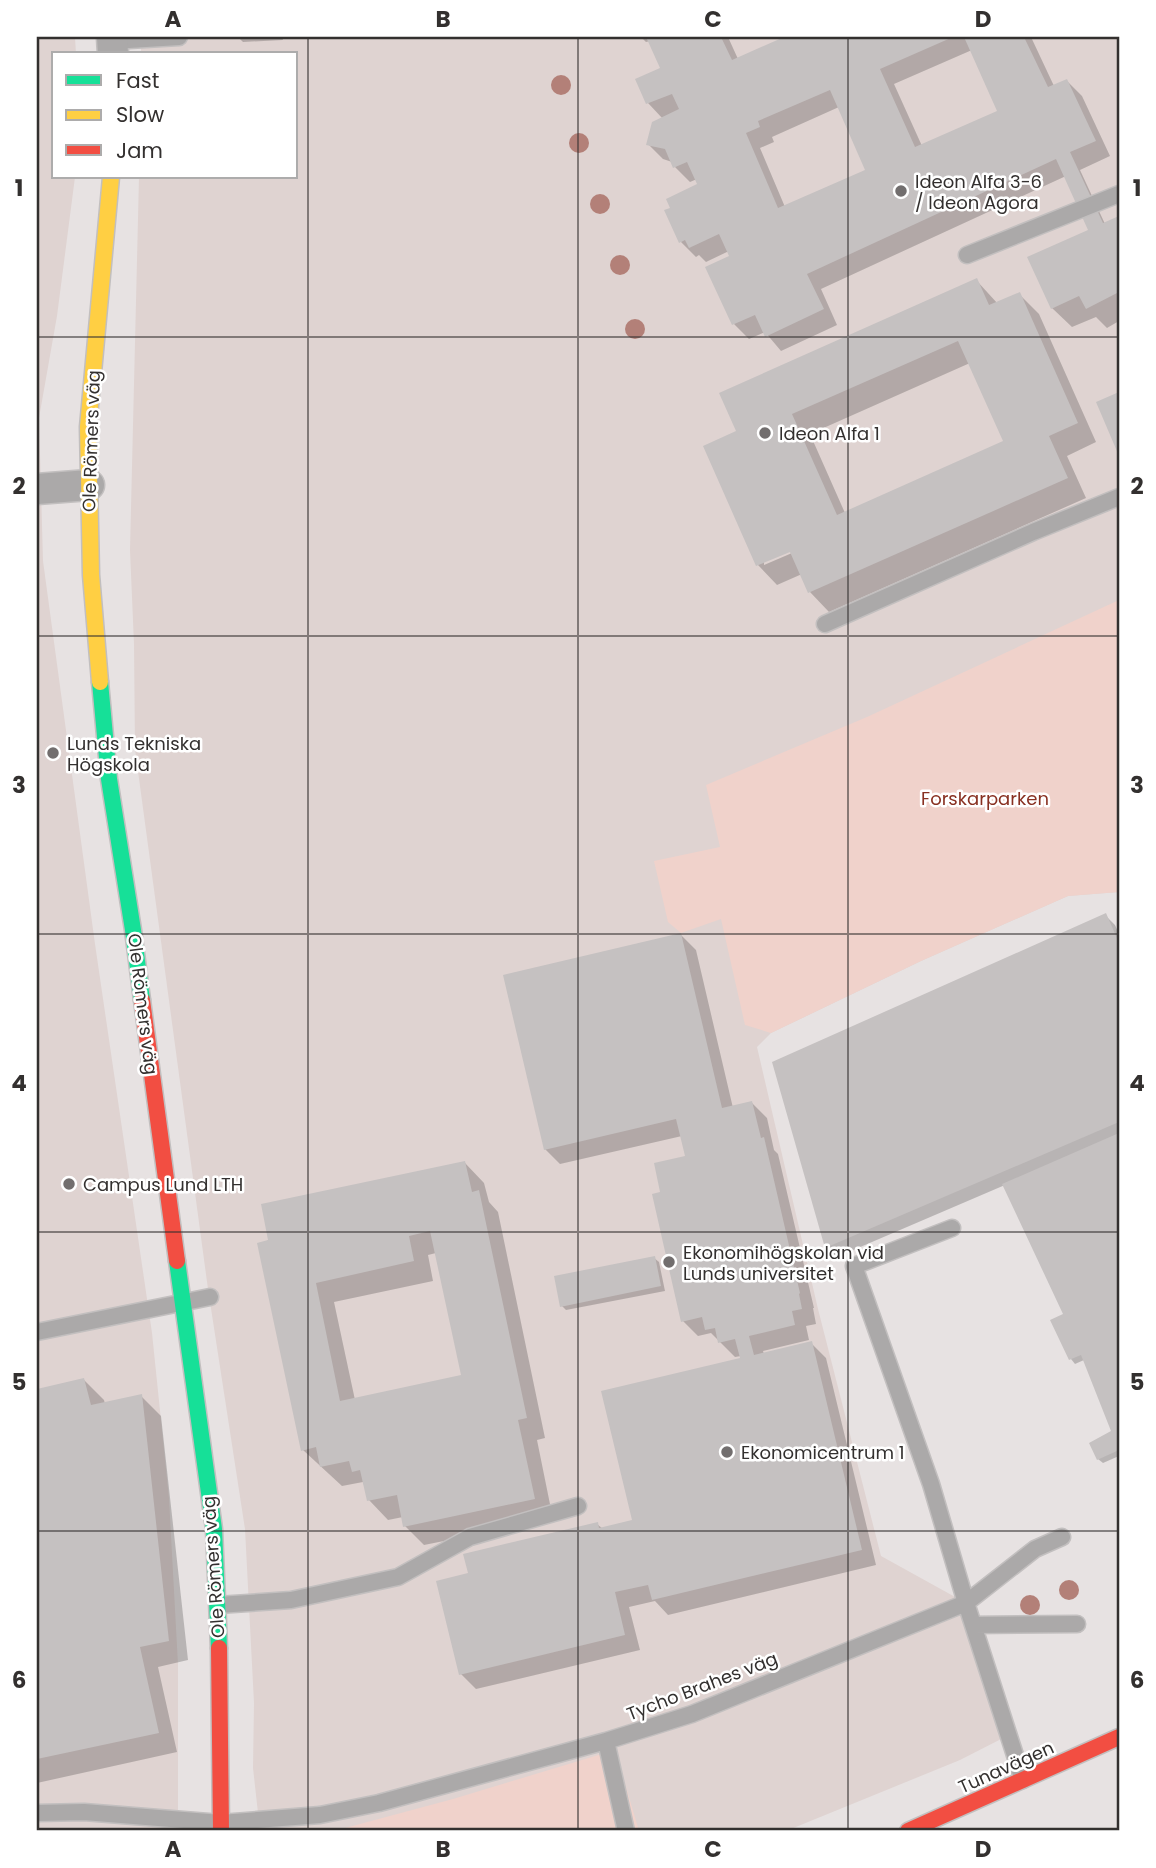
<svg xmlns="http://www.w3.org/2000/svg" width="1156" height="1868" font-family="Poppins,sans-serif">
	<style>
		.built { fill: #dfd3d1 }
		.green { fill: #f0d2cb }
		.shadow { fill: #0003; fill-rule: evenodd }
		.building { fill: #c5c1c1; fill-rule: evenodd }
		.lines { fill: none; stroke-linecap: round; stroke-linejoin: round }
		.lane-casing { stroke: #c2bfbf; stroke-width: 19 }
		.street-casing { stroke: #c2bfbf; stroke-width: 33 }
		.fast-casing { stroke: #c2bfbf; stroke-width: 19 }
		.slow-casing { stroke: #c2bfbf; stroke-width: 19 }
		.jam-casing { stroke: #c2bfbf; stroke-width: 19 }
		.lane { stroke: #aba9a9; stroke-width: 16 }
		.street { stroke: #aba9a9; stroke-width: 30 }
		.fast { stroke: #16e098; stroke-width: 16 }
		.slow { stroke: #ffcf43; stroke-width: 16 }
		.jam { stroke: #f24e42; stroke-width: 16 }
		.tree { fill: #b38078 }
		.grid { fill: none; stroke: #33302f; stroke-width: 2; stroke-opacity: 0.55 }
		.poi-dot { fill: #726e6e; stroke: #fff; stroke-width: 2.5 }
		.labels { text-anchor: middle; dominant-baseline: central; stroke-width: 5; stroke-linejoin: round; paint-order: stroke }
		.poi-label { font-size: 18px; fill: #33302f; stroke: #fff; text-anchor: start }
		.street-label { font-size: 18px; fill: #33302f; stroke: #fff }
		.park-label { font-size: 18px; fill: #883021; stroke: #fff }
		.neatline { fill: none; stroke: #33302f; stroke-width: 2.5 }
		.grid-label { font-size: 23px; text-anchor: middle; font-weight: bold; fill: #33302f }
	</style>
	<rect width="100%" height="100%" fill="#e7e2e2"/>
	<path class="built" d="M37,37H75L76,54H54V177H75L57,316L39,418L43,561L95,944L152,1333L169,1498L178,1664V1831H37Z
		M141,37H1119V892L1068,896L921,961L771,1033L757,1047L818,1309L881,1556L966,1603L1009,1735L960,1760L786,1831H260L253,1768L254,1703L245,1529L208,1289L135,749L134,644L130,550L139,177H296V54H141Z"/>
	<path class="green" d="M1119,600V892L1068,896L921,961L771,1033L745,1025L721,919L681,933L668,922L654,861L720,847L706,785L867,717Z
		M615,1750L639,1831H334L453,1799Z"/>
	<path class="shadow" d="M238,37H282L283,40L243,42Z
		M641,37H728L738,59L788,37H1031L1054,86L1067,81L1082,96L1110,156L1080,170L1105,224L1119,218V321L1107,328L1096,317L1072,327L1052,308L1091,231L1066,176L821,289L837,325L781,351L765,332L749,339L734,324L731,257L729,251L706,262L699,255L696,257L681,242L700,185L697,179L690,182L675,167L672,162L663,159L648,144L663,119L648,103L638,80L663,69L650,41L646,42ZM972,50L999,111L922,146L894,84ZM839,107L867,171L785,207L760,148L774,142L772,137Z
		M977,281L998,304L1019,294L1039,314L1096,442L1067,456L1086,498L829,612L810,592L802,574L777,585L758,565L705,447L738,432ZM970,363L1005,442L845,513L810,434ZM797,546L799,550L764,565V561Z
		M1105,915L1115,925L1119,934V1456L1103,1463L1098,1459L1113,1432L1084,1360L1075,1364L1071,1359L1066,1315L1005,1185L837,1257L827,1248L775,1063Z
		M681,935L696,950L733,1108L752,1103L767,1118L774,1150L778,1154L814,1308H813L816,1324L806,1326L809,1340L763,1351L764,1354L811,1343L826,1358L876,1565L668,1615L655,1601L629,1607L640,1650L476,1689L461,1674L470,1574L597,1524L603,1529L634,1522L742,1360L741,1356L735,1357L711,1333L698,1336L683,1321L662,1194L687,1157L682,1136L560,1164L545,1149Z
		M465,1163L484,1183L489,1202L498,1212L545,1438L537,1440L553,1519L424,1545L405,1526L403,1517L388,1520L369,1500L363,1482L342,1486L303,1450L259,1244ZM436,1253L463,1376L355,1400L334,1302L433,1281L428,1255Z
		M654,1258L659,1262L665,1291L566,1310L562,1306Z
		M84,1380L104,1400L105,1404L141,1396L161,1416L188,1660L158,1667L177,1752L37,1783V1390Z"/>
	<path class="building" d="M646,37H721L732,60L784,37H953L880,69L915,147L997,111L964,37H1024L1048,87L1067,79L1096,141L1070,152L1103,223L1119,216V292L1086,309L1079,296L1051,309L1027,257L1088,230L1056,159L807,274L824,309L765,337L755,315L732,325L705,267L729,256L719,234L689,248L685,240L679,243L664,210L670,208L666,199L697,184L687,162L673,168L665,149L646,145L652,122L679,109L672,94L646,104L635,79L660,68ZM830,90L865,170L778,208L746,133L760,127L758,121Z
		M977,278L989,305L1020,292L1078,423L1049,436L1068,478L808,593L790,552L756,566L703,446L736,431L719,393ZM958,341L1003,441L837,515L792,414Z
		M1119,392V456L1096,402Z
		M1106,913L1119,943V1122L825,1248L772,1062Z
		M681,933L722,1108L752,1101L761,1138L764,1137L800,1293L799,1294L802,1309L792,1311L795,1325L749,1336L754,1355L812,1341L862,1550L652,1600L648,1585L615,1592L625,1635L459,1675L436,1581L468,1573L463,1554L598,1522L599,1528L632,1520L601,1391L740,1358L735,1339L718,1343L715,1328L705,1330L702,1317L681,1322L652,1194L660,1192L654,1163L685,1156L676,1119L544,1150L503,975Z
		M1119,1133V1450L1097,1460L1089,1443L1111,1431L1081,1355L1069,1360L1050,1320L1063,1314L1002,1184Z
		M465,1161L472,1192L479,1190L527,1418L518,1420L535,1499L403,1527L397,1495L367,1501L360,1470L352,1472L349,1461L320,1467L316,1447L301,1451L257,1243L268,1240L261,1204ZM430,1231L461,1375L340,1401L316,1283L414,1261L409,1236Z
		M655,1256L661,1286L560,1307L554,1276Z
		M84,1378L91,1405L142,1394L169,1641L140,1647L159,1733L37,1759V1389Z"/>
	<g class="lines">
		<g class="lane-casing">
			<path id="lane" d="M112,41L179,37
				M967,255L1119,194
				M825,624L1033,532L1119,497
				M952,1228L854,1266L931,1484L966,1603L1035,1549L1062,1537
				M37,1332L210,1297
				M218,1605L291,1600L398,1577L470,1537L578,1506
				M973,1625L1077,1624
				M606,1741L626,1831
				M37,1813L84,1812L221,1823L320,1815L379,1803L606,1741L692,1714L966,1603L1023,1780"/>
		</g>
		<g class="street-casing">
			<path id="street" d="M112,37L113,54
				M37,489L89,485"/>
		</g>
		<g class="fast-casing">
			<path id="fast" d="M100,682L109,779L133,930L142,1000
				M177,1261L214,1529L219,1648"/>
		</g>
		<g class="slow-casing">
			<path id="slow" d="M100,682L91,575L88,427L111,177"/>
		</g>
		<g class="jam-casing">
			<path id="jam" d="M142,1000L177,1261
				M219,1648L221,1831
				M908,1831L1119,1737"/>
		</g>
		<use href="#lane" class="lane"/>
		<use href="#street" class="street"/>
		<use href="#fast" class="fast"/>
		<use href="#slow" class="slow"/>
		<use href="#jam" class="jam"/>
	</g>
	<g class="tree">
		<circle cx="561" cy="85" r="10"/>
		<circle cx="579" cy="143" r="10"/>
		<circle cx="600" cy="204" r="10"/>
		<circle cx="620" cy="265" r="10"/>
		<circle cx="635" cy="329" r="10"/>
		<circle cx="1069" cy="1590" r="10"/>
		<circle cx="1030" cy="1605" r="10"/>
	</g>
	<path class="grid" d="M308,37V1831M578,37V1831M848,37V1831M37,337H1119M37,636H1119M37,934H1119M37,1232H1119M37,1531H1119"/>
	<g class="poi-dot">
		<circle cx="901" cy="191" r="7"/>
		<circle cx="765" cy="433" r="7"/>
		<circle cx="53" cy="753" r="7"/>
		<circle cx="69" cy="1184" r="7"/>
		<circle cx="669" cy="1262" r="7"/>
		<circle cx="727" cy="1452" r="7"/>
	</g>
	<g class="labels">
		<g class="poi-label">
			<text x="915" y="181">Ideon Alfa 3-6<tspan x="915" dy="21">/ Ideon Agora</tspan></text>
			<text x="779" y="433">Ideon Alfa 1</text>
			<text x="67" y="743">Lunds Tekniska<tspan x="67" dy="21">Högskola</tspan></text>
			<text x="83" y="1184">Campus Lund LTH</text>
			<text x="683" y="1252">Ekonomihögskolan vid<tspan x="683" dy="21">Lunds universitet</tspan></text>
			<text x="741" y="1452">Ekonomicentrum 1</text>
		</g>
		<g class="street-label">
			<text transform="translate(91 441) rotate(-88)">Ole Römers väg</text>
			<text transform="translate(143 1004) rotate(83)">Ole Römers väg</text>
			<text transform="translate(213 1567) rotate(-94)">Ole Römers väg</text>
			<text transform="translate(702 1686) rotate(-21)">Tycho Brahes väg</text>
			<text transform="translate(1006 1767) rotate(-24)">Tunavägen</text>
		</g>
		<g class="park-label">
			<text x="985" y="798">Forskarparken</text>
		</g>
	</g>
	<rect width="1156" height="1868" fill="none" stroke="#ffffff" stroke-width="77"/>
	<rect x="52" y="52" width="245" height="126" fill="#ffffff" stroke="#adacac" stroke-width="2"/>
	<rect x="66" y="75" width="35" height="10" fill="#16e098" stroke="#adacac" stroke-width="2"/>
	<text x="116" y="88" font-size="21" fill="#33302f">Fast</text>
	<rect x="66" y="110" width="35" height="10" fill="#ffcf43" stroke="#adacac" stroke-width="2"/>
	<text x="116" y="122" font-size="21" fill="#33302f">Slow</text>
	<rect x="66" y="145" width="35" height="10" fill="#f24e42" stroke="#adacac" stroke-width="2"/>
	<text x="116" y="158" font-size="21" fill="#33302f">Jam</text>
	<rect x="38" y="38" width="1080" height="1791" class="neatline"/>
	<g class="grid-label">
		<text x="173" y="27">A</text>
		<text x="443" y="27">B</text>
		<text x="713" y="27">C</text>
		<text x="983" y="27">D</text>
		<text x="19" y="196">1</text>
		<text x="1137" y="196">1</text>
		<text x="19" y="494">2</text>
		<text x="1137" y="494">2</text>
		<text x="19" y="793">3</text>
		<text x="1137" y="793">3</text>
		<text x="19" y="1091">4</text>
		<text x="1137" y="1091">4</text>
		<text x="19" y="1390">5</text>
		<text x="1137" y="1390">5</text>
		<text x="19" y="1688">6</text>
		<text x="1137" y="1688">6</text>
		<text x="173" y="1857">A</text>
		<text x="443" y="1857">B</text>
		<text x="713" y="1857">C</text>
		<text x="983" y="1857">D</text>
	</g>
</svg>
